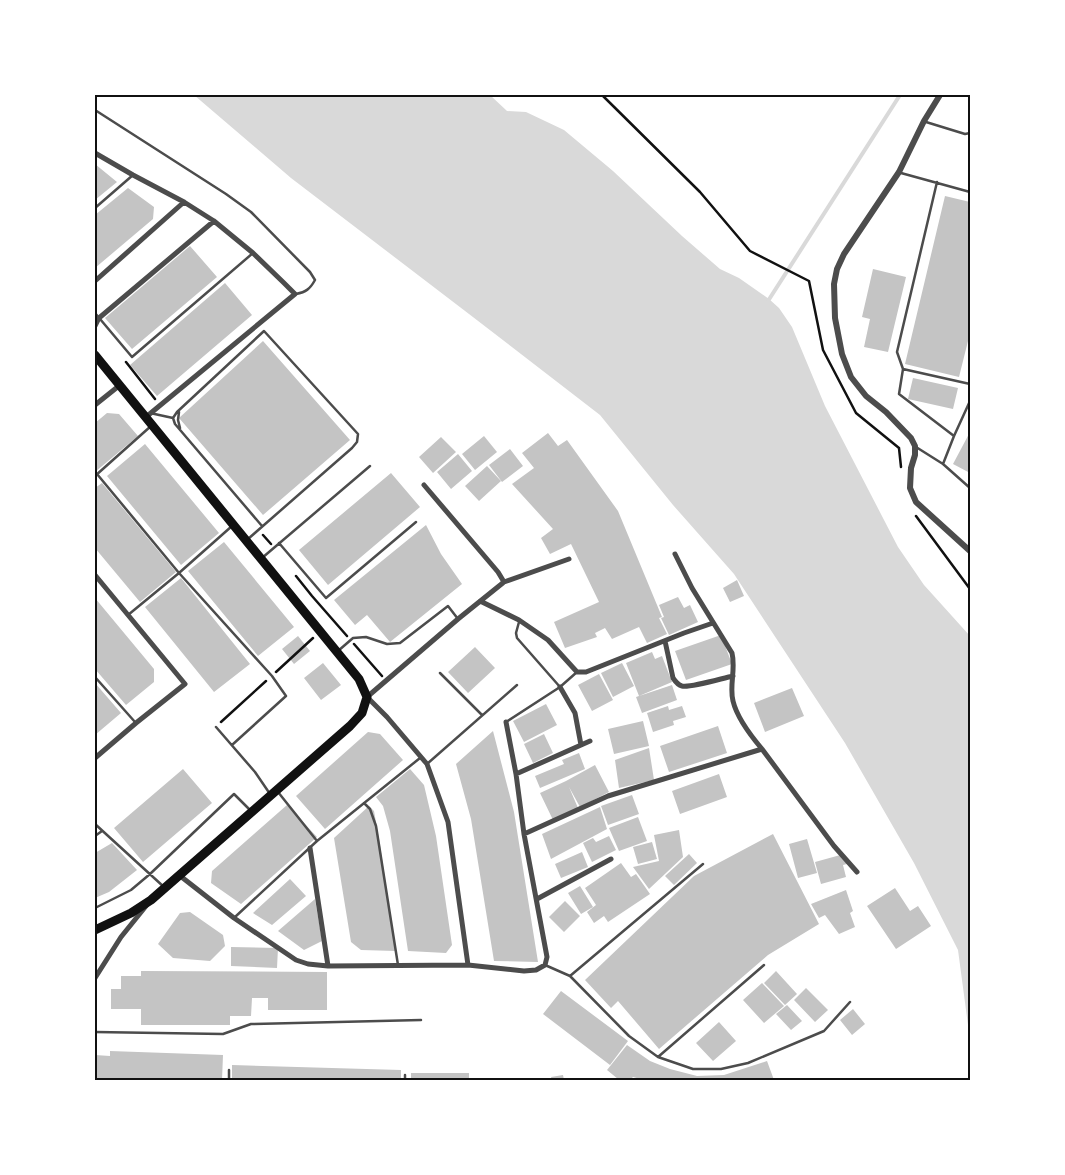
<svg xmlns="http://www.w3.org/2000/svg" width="1065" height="1175" font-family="Mulish,sans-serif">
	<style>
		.water { fill: #d9d9d9 }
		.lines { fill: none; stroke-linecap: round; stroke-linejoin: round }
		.stream { stroke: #d9d9d9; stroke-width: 4 }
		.building { fill: #c4c4c4 }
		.path { stroke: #111; stroke-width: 2.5 }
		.service { stroke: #4c4c4c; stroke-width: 2.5 }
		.minor { stroke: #4c4c4c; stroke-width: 5 }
		.tertiary { stroke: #4c4c4c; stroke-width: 6 }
		.trunk { stroke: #111; stroke-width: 9 }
		.neatline { fill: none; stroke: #111; stroke-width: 2 }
	</style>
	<rect width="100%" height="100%" fill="#fff"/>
	<path class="water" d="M194,95H490L507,111L526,112L564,130L613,171L682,236L720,269L739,278L769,299L779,308L792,327L825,406L898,547L924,585L970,636V1040L958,950L914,863L845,743L734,574L673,505L600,415L469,314L291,178Z"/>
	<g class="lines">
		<path class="stream" d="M768,301L900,95"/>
	</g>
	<path class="building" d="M95,164L117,182L95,200Z
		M128,188L154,207L153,219L95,268V215Z
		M945,196L970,202V333L959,377L905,364Z
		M190,246L217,277L132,349L105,318Z
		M873,269L906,277L888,352L864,347L870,319L862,317Z
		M225,283L252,315L157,396L130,365Z
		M263,341L350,440L263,515L179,418Z
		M913,378L958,388L953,409L908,399Z
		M107,413L119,414L138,436L95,472V423Z
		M970,432V473L953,464Z
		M548,433L558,446L567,440L618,511L662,617L659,618L667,634L647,643L639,627L612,639L605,628L595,633L597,637L565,648L554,622L599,602L571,544L550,554L541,538L553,529L512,484L534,468L522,453Z
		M484,436L497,452L475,470L462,454Z
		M441,437L456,452L433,473L419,457Z
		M145,444L219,533L181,565L107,476Z
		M510,449L523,466L502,482L489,465Z
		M458,454L472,471L451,489L437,472Z
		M487,466L501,481L479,501L465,486Z
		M391,473L420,507L328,585L299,550Z
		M102,483L176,572L140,602L95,548V488Z
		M426,525L441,554L462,584L390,642L367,615L355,625L334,600Z
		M224,542L294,627L258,656L188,571Z
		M181,578L250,664L214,692L145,607Z
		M737,580L744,596L730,602L723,588Z
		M678,597L684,608L690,605L698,622L669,635L661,618L664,617L659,605Z
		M95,598L154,669V682L126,705L95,669Z
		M721,635L732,664L686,680L675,651Z
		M298,636L310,651L294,664L282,649Z
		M475,647L495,668L468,693L448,672Z
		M652,652L655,659L662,656L672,682L639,696L626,663Z
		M323,663L341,685L321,700L304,678Z
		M622,663L634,686L613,697L601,673Z
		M599,674L613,700L592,711L578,685Z
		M95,683L121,713L95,735Z
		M672,685L677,700L642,713L636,697Z
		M792,688L804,716L765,732L754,703Z
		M546,704L557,725L524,742L513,721Z
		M668,706L669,710L682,706L686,717L673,721L674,725L653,732L647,713Z
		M643,721L649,746L614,754L608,729Z
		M718,726L727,753L669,772L660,746Z
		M493,731L514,812L538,962L494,961L471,819L456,764Z
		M368,732L380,734L403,760L325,829L296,796Z
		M544,734L553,753L533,763L524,744Z
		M649,748L654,780L619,788L615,760Z
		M579,753L585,769L540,788L535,776L564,764L562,760Z
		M595,765L609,792L580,807L569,787L578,808L553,820L540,793L566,781Z
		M183,769L212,803L143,862L114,828Z
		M410,769L424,785L436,836L452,945L446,953L408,951L390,831L383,806L376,797Z
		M719,774L727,797L680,814L672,791Z
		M632,795L639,814L608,825L601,806Z
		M287,805L317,837L241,904L211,883L212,871Z
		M369,806L374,811L379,839L396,951L361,950L351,942L334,838Z
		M600,807L607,829L551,859L542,834Z
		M638,817L647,841L619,851L609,828Z
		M679,830L683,857L649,889L633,867L659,861L654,835Z
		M773,834L819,924L768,955L659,1049L618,1001L611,1008L585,980L694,876Z
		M609,836L616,850L592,862L583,843L593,838L596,842Z
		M807,839L817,873L798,878L789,844Z
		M652,842L657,859L638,864L633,847Z
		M112,843L137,870L109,892L95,898V853Z
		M582,852L588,867L561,878L555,864Z
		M689,854L697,863L674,885L665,876Z
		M844,854L847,864L843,865L846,877L821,884L815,862Z
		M621,863L631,877L636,874L650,894L608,922L604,916L594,923L587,912L596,905L585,888Z
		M290,879L306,896L272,925L253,913Z
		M580,886L593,907L581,914L568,893Z
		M895,888L910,911L918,906L931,926L896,949L867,906Z
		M846,890L853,911L850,913L855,927L839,934L825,915L819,918L811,904Z
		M315,899L322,941L304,950L278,931Z
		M565,901L580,916L564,932L549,917Z
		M190,912L223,935L225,946L210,961L173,958L158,944L180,913Z
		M231,947L278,948L277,968L231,966Z
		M141,971L327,972V1010H268V998H252L251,1016H230V1025H141V1009H111V989H121V976H141Z
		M776,971L797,994L785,1005L764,983Z
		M762,983L784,1006L764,1023L743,1000Z
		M806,988L828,1010L815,1022L794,1000Z
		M561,991L628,1041L610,1065L543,1014Z
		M787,1005L802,1021L791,1030L776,1014Z
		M853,1009L865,1024L852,1035L840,1020Z
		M719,1022L736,1041L713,1061L696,1043Z
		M627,1045L650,1061L670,1069L697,1076L724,1075L767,1061L774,1080H644L633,1077L630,1080H617L618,1079L607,1070Z
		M110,1051L223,1055L222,1080H95V1055L110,1056Z
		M232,1065L401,1070V1080H232Z
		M411,1073H469V1080H411Z
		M563,1075L564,1080H552L551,1077Z"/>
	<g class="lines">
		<path class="path" d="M602,95L700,192L750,251L809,281L823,350L856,413L899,448L901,467
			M126,362L155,399
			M916,516L970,589
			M263,535L271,544
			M296,576L312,596L347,636
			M354,644L382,676
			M276,672L313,638
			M221,722L266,681"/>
		<path class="service" d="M95,110L226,194L251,212L310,272L315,280C310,289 306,292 296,294
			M926,122L965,134L970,133
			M901,173L970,192
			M937,182L897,352L903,369L899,394L954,436
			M95,208L133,175
			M95,313L132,357L253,253
			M903,369L970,384
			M179,412L178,420L180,428
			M150,413L173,418
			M173,418L177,412L264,331L358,434L357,442L352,448L248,539
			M173,418L175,424L262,526
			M916,447L943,464L970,488
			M943,464L954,436L970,401
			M97,474L179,573L272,676L286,696L232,745
			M95,476L151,426
			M279,543L326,598L416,522
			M262,558L370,466
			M128,615L179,573L232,526
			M519,622L516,633L517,638L560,687
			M338,651L353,638L366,637L387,644L400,643L448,606L458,619
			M440,673L482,715
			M95,677L135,722
			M506,722L560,687L577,672
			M216,727L255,772L270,794
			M427,764L517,685
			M278,792L317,841
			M364,803L370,809L376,826L398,965
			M95,824L164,887
			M95,836L102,831
			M95,908L131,890L150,874L234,794L251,811
			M235,917L317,841L420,758
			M545,965L570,976L629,1036L658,1057L693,1069H721L748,1063L824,1031L850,1002
			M570,976L703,864
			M95,1032L223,1034L251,1024L421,1020
			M658,1057L764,965
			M229,1080V1070
			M405,1080V1075"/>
		<path class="minor" d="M95,153L133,175L184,202L214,221L253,253L283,282L295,294L146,417
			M95,281L184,202
			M95,326L99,318L214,221
			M95,405L120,385
			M424,485L498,572L504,582
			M675,554L692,588L732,653C736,669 729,686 733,701C737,718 751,736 762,749
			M95,575L185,684L136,723L95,758
			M480,601L519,620L548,640L577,672H586L684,633L713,623
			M665,641L673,678C675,681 678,685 682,686C691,688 723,678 733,676
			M560,687L575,713L581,745
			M516,774L590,741
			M524,834L608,796L762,749L834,846L857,872
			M310,848L328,966
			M179,875L234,918L296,960L308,964L328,966L468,965L524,971L536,970L545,965L547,957L524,834L516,774L506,722
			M537,899L611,859
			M468,965L448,822L427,764L387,717L367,697L458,619L504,582L569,559
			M95,978L121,937L146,906"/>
		<path class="tertiary" d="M940,95L924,121L899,172L844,254L837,269L834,284L835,318L842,354L851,377L866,396L886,412L911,438L915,446V455L911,468L910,488L916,502L970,551"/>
		<path class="trunk" d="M95,355L359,679L367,697L362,713L350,726L151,900L131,913L95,930"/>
	</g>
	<rect width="1065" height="1175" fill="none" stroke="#ffffff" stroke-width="192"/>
	<rect x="96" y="96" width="873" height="983" class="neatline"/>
</svg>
